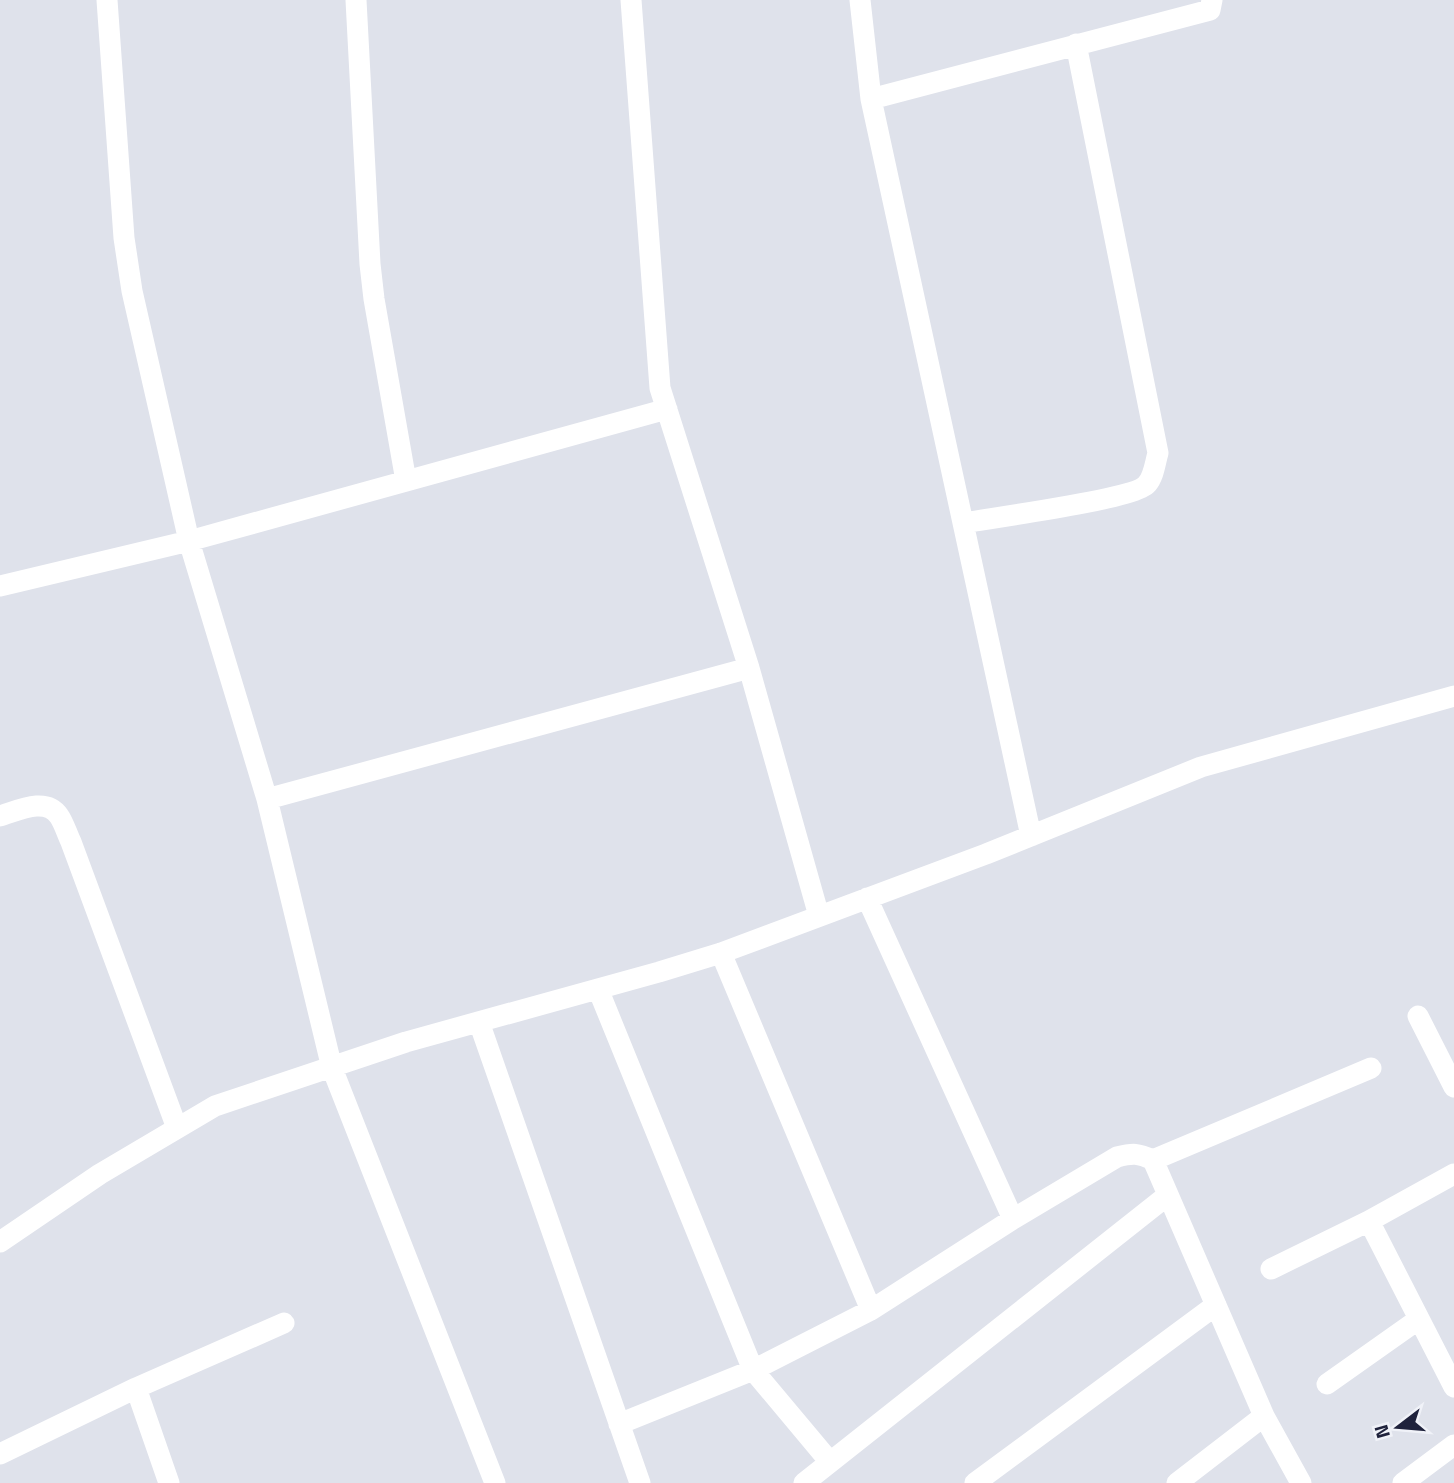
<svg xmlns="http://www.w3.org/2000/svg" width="1454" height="1483" font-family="'Titillium Web',sans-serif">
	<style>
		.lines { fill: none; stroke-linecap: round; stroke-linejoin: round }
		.minor { stroke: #fff; stroke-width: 21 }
	</style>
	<rect width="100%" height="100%" fill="#dfe2eb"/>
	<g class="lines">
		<path class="minor" d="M107,0L124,238L132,291L189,541L267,799L332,1068L495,1483
			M356,0L370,264L374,299L406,481
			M631,0L660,388L749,668L819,916
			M860,0L871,99
			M963,523C991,518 1135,499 1147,484C1154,476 1155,463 1158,453L1076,44
			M0,586L189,541L667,409
			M267,799L749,668
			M0,816C17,811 46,796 59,816C64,823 67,834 71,842L177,1128
			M1031,836L871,99L1210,10L1212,0
			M867,898L1013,1219
			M721,953L871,1310
			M598,989L753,1370L830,1462
			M1418,1016L1454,1087
			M479,1022L640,1483
			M1153,1160L1371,1068
			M1369,1221L1454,1387
			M0,1242L100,1174L215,1106L406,1042L659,972L721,953L986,854L1201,767L1454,696
			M1271,1269L1369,1221L1454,1174
			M1327,1384L1419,1319
			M136,1388L284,1323
			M619,1424L753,1370L871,1310L1013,1219L1117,1157C1133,1153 1138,1153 1153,1160L1264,1416
			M0,1454L136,1388L169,1483
			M804,1483L1168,1195
			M975,1483L1216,1305
			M1177,1483L1264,1416L1301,1483
			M1403,1483L1454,1445"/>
	</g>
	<g transform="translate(1398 1427) rotate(254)" stroke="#f0f2f8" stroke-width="5" paint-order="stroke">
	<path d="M0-5L12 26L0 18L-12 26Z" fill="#1f223c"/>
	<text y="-10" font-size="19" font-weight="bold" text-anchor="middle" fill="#1f223c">N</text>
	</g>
</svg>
